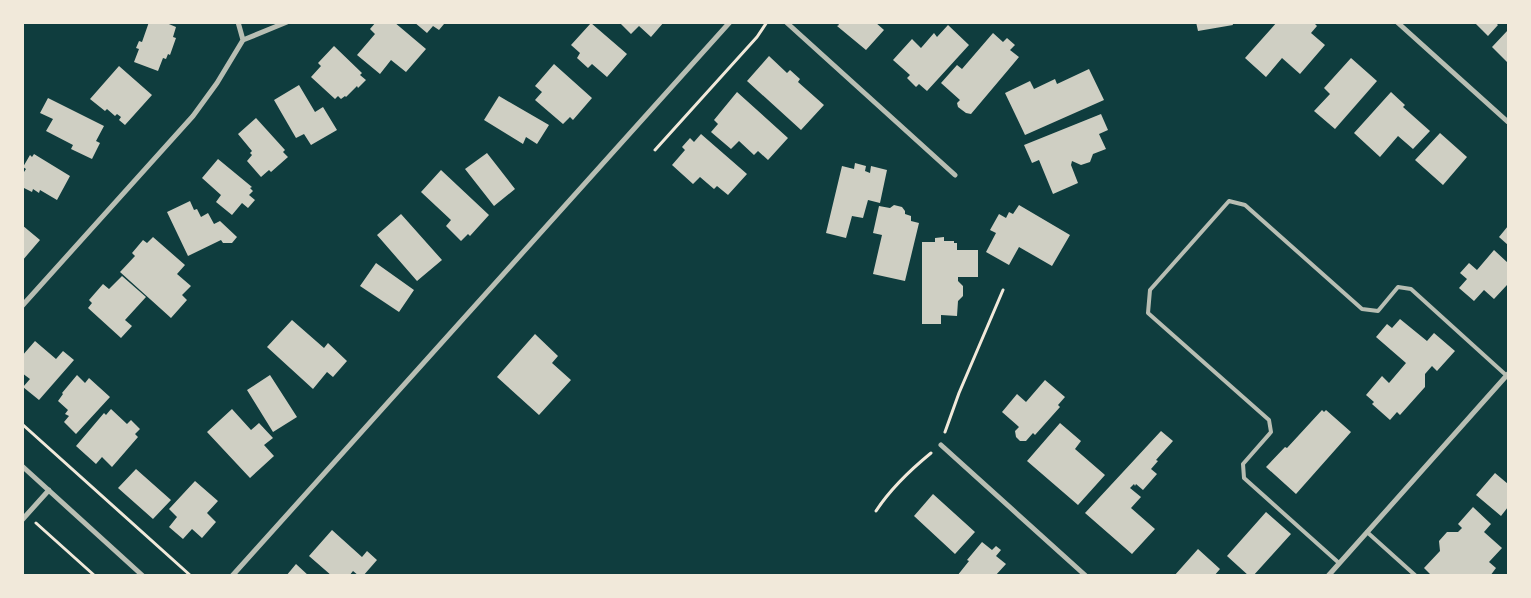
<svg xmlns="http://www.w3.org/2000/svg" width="1531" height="598" font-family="'Public Sans',sans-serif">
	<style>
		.building { fill: #cfcfc3 }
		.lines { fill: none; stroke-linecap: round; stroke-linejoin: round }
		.path { stroke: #f1e9da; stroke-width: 3 }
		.service { stroke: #b8beb3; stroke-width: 4 }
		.minor { stroke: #b8beb3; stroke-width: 5 }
	</style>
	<rect width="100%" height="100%" fill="#0f3d3e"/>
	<path class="building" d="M149,22H164L176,27L173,37L176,38L170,55L168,54L166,59L163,58L158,71L134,62L139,49L136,48L139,41L142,42Z
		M376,22H394L426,49L406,72L391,60L380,74L357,55L375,34L370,29Z
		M414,22H442L444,24L439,30L433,26L427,33Z
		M619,22H664L651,37L639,26L631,34Z
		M837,22H875L884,30L866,50L837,26L839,25Z
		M1196,22H1232L1233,25L1198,31Z
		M1277,22H1313L1317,26L1311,33L1325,45L1300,74L1282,58L1266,77L1245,58Z
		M1474,22H1495L1498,25L1488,36Z
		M591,23L627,54L607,77L592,64L588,68L577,58L580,53L571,45Z
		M948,25L969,45L927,91L919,84L916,87L907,78L910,75L893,60L912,39L921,48L934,33L937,37Z
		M1508,30V63L1492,47Z
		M993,33L1003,42L1007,38L1015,45L1010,50L1019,57L971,114L966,113L958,107L957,103L960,100L941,83L957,65L962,69Z
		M334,46L362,73L360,75L366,80L358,88L357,86L346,97L345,96L341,99L338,96L335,99L311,77L321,66L318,63Z
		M769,56L787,73L790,70L800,79L798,82L824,105L801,130L747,81Z
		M1351,58L1377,81L1335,129L1314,111L1330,94L1324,88Z
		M554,64L592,98L573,120L570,117L563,124L535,100L542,92L535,86Z
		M119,66L152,95L125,125L119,120L121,117L117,114L115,116L107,109L105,111L90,99Z
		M1089,69L1104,100L1025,135L1005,93L1030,81L1034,89L1055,79L1057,84Z
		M299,85L315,112L323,107L337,130L311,145L304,134L296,138L274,100Z
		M737,92L788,138L768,160L758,151L754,155L739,141L731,149L711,132L718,124L714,120Z
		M1391,92L1405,105L1403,107L1430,131L1413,149L1398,136L1380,157L1354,133Z
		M499,96L549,125L537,144L526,137L523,144L484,120Z
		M48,98L104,126L96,141L100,143L92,159L71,149L73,145L46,131L53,119L40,113Z
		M1101,114L1108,130L1099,134L1106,149L1093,154L1090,162L1081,165L1072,161L1071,165L1078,183L1053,194L1039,160L1032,163L1024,145Z
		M256,118L285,150L283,152L288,157L271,172L269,170L261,177L247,161L252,155L250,153L252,151L238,134Z
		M1440,133L1467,157L1443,185L1415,160Z
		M701,134L747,174L728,195L717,186L714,189L700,177L693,184L672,165L685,150L682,147L690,138L694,142Z
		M487,153L515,189L494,206L465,169Z
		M34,154L70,176L57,200L40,190L39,193L33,189L32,192L22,187V175L26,169L23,167L30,155L32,157Z
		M218,159L252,187L250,188L253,191L249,195L255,200L248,208L242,203L232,215L216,202L221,195L202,178Z
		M855,163L866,166L865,171L870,173L871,166L887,170L880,203L868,200L863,218L852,216L846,238L826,233L842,166L854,169Z
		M441,170L489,215L470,236L468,234L461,241L446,226L451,220L421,192Z
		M190,201L194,210L197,209L201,217L208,213L214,224L220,221L237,237L232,243H223L221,240L188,256L167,212Z
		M894,205L902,207L905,211V214L911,216V221L919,223L905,281L873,274L882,235L873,233L879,206L890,208Z
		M1019,205L1070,235L1052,266L1019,247L1009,265L986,252L996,233L990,230L999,214L1006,218L1009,212L1013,214Z
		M401,214L442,260L417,281L377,235Z
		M22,225L40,240L22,261Z
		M1508,226V245L1499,237Z
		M153,237L185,265L177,274L191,286L182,295L187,300L171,318L120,272L135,256L132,253L143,240L147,243Z
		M944,237V241H954V243H957V250H978V277H958V281L963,286V296L958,301L957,316L941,315V324H922V242H935V238Z
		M1494,250L1508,263V287L1507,285L1494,299L1484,290L1474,301L1459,288L1467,279L1460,273L1469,263L1477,270Z
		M376,263L414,290L399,312L360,286Z
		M122,276L146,297L125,320L132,326L121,338L88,308L92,303L89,300L103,284L109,289Z
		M1400,319L1427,341L1434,333L1455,351L1437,371L1432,366L1425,374V387L1400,415L1397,412L1390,420L1372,404L1374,402L1366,395L1382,376L1389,383L1406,363L1376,337L1387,324L1392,328Z
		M292,320L324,348L328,343L347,361L333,377L327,372L313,389L267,347Z
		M535,334L558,356L552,363L571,380L539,415L497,377Z
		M35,341L56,359L63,351L74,360L39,400L23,387L30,379L22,373V356Z
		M77,375L85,383L89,378L110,397L76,434L64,422L69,416L65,414L68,410L58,401L63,394L62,393Z
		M270,375L297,417L273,432L247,390Z
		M1045,380L1065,397L1058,405L1060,407L1035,435L1033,433L1026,441H1020L1016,437L1015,431L1019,427L1002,412L1017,394L1026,402Z
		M111,409L127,424L131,420L140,429L135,434L138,437L112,467L102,457L96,464L76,446L104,413L106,415Z
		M232,409L251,430L259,423L273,438L264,445L274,456L250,478L207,432Z
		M1322,410L1324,412L1326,410L1351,432L1296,494L1266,467L1285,447L1287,448Z
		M1060,423L1081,441L1075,449L1105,475L1078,505L1027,461Z
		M1161,431L1173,441L1156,460L1158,461L1151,469L1157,474L1143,490L1136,484L1135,486L1134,484L1130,488L1141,497L1131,508L1155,529L1132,554L1085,513Z
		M136,469L171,500L153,519L118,488Z
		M1495,473L1508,484V507L1501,516L1476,495Z
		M195,481L218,501L207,513L216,522L202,538L192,529L183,539L169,527L177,517L169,509Z
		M933,494L975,532L955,554L914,516Z
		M1473,507L1491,524L1484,532L1502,548L1489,562L1496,568L1490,576H1432L1424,568L1440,551L1439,541L1447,532H1458L1462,528L1458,524Z
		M1266,512L1291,534L1253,576H1249L1227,556Z
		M332,530L362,557L367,551L377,560L363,576H359L353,571L349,576H332L309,556Z
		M982,542L992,550L996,546L1001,550L996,556L1006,564L995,576H957L969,561L967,560Z
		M1198,549L1220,569L1214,576H1174Z
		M296,564L309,576H286Z"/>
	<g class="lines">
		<path class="path" d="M655,150L757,37L767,22
			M22,424L191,576
			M945,432L959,393L1003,290
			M876,511C891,488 909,471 931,453
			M36,523L95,576"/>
		<path class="service" d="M1367,532L1416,576
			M1339,563L1244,478L1243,464L1271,432L1269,420L1148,313L1150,290L1229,201L1245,205L1362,309L1378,311L1398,287L1411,289L1507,376"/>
		<path class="minor" d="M238,22L243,40
			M786,22L955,175
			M1397,22L1508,122
			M22,306L193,116L217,83L243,40L287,22
			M941,445L1086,576
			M22,466L143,576
			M22,520L49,490
			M232,576L730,22
			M1328,576L1508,374"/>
	</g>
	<rect width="1531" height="598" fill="none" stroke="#f1e9da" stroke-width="48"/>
</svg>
